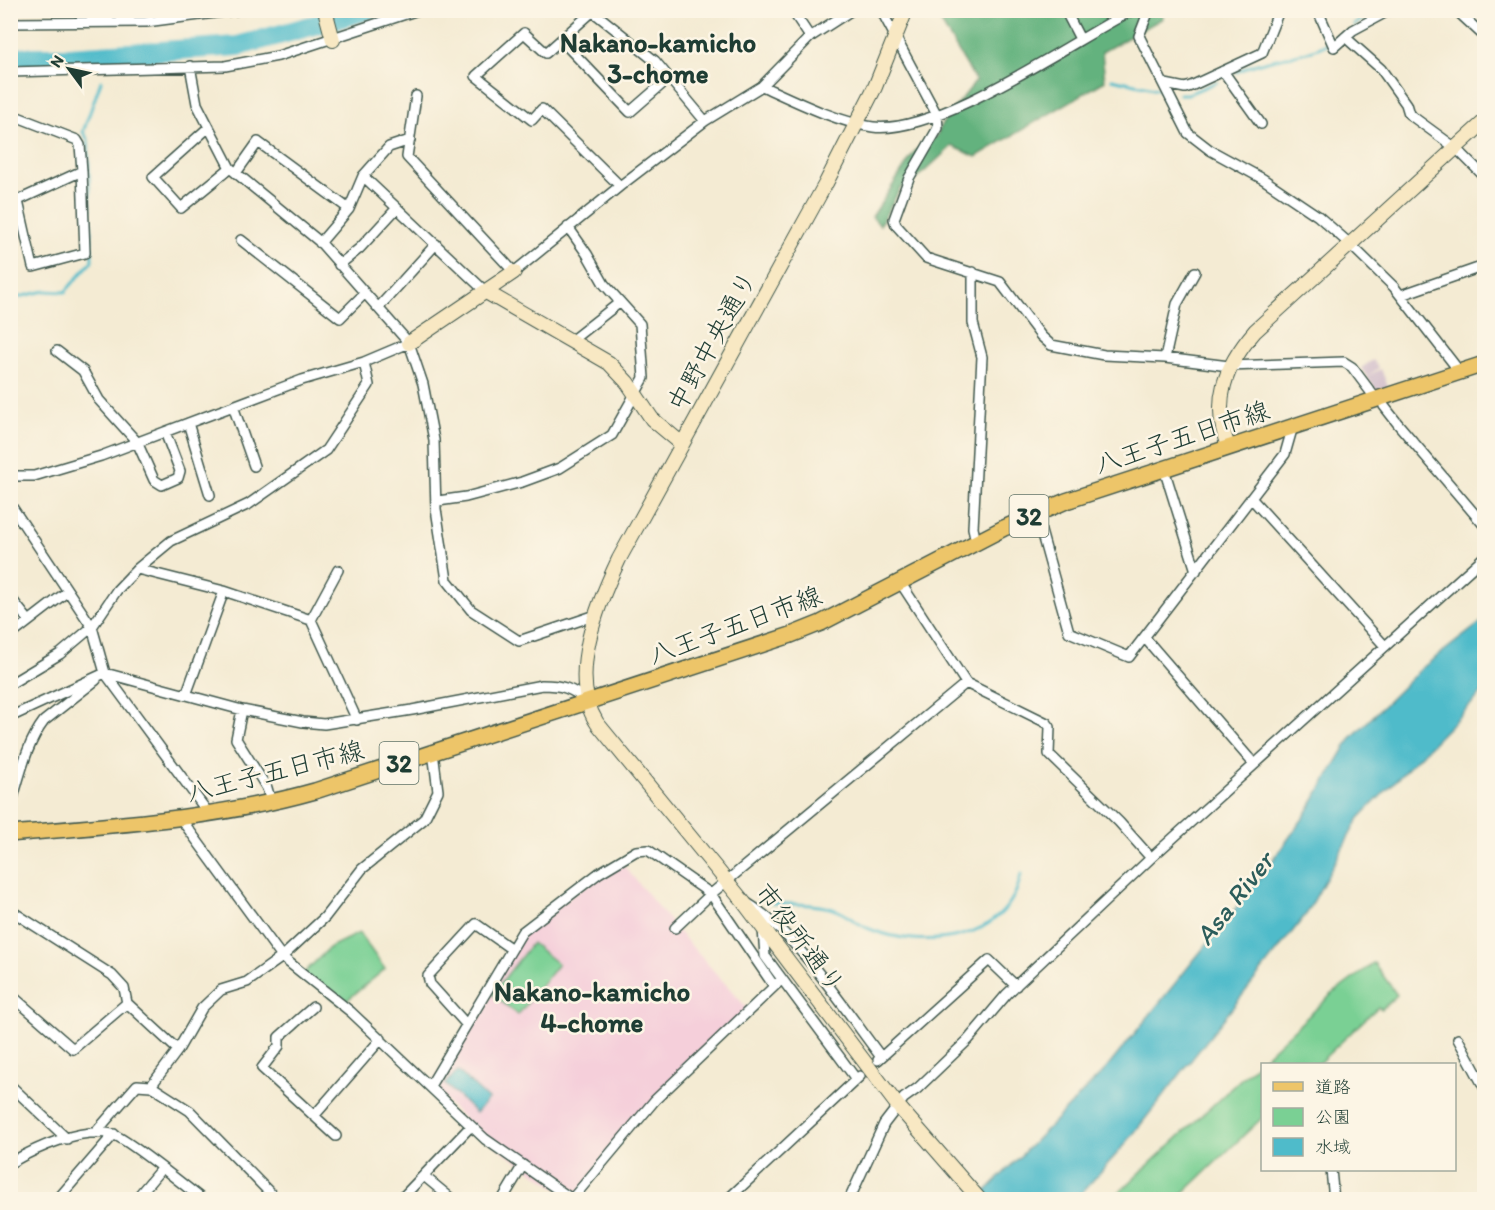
<svg xmlns="http://www.w3.org/2000/svg" width="1495" height="1210" font-family="Itim,'Klee One',sans-serif">
	<style>
		.built { fill: #f5cfda }
		.industrial { fill: #d1bdcb }
		.green { fill: #7ad094; stroke: #4c8664; stroke-width: 1.5 }
		.forest { fill: #63b27e; stroke: #417859; stroke-width: 1.5 }
		.water { fill: #4fbbca; stroke: #377c7f; stroke-width: 1.5 }
		.lines { fill: none; stroke-linecap: round; stroke-linejoin: round }
		.stream { stroke: #4fbbca; stroke-width: 3 }
		.river { stroke: #4fbbca; stroke-width: 20 }
		.street-casing { stroke: #3f574c; stroke-width: 12 }
		.secondary-casing { stroke: #3f574c; stroke-width: 16 }
		.primary-casing { stroke: #3f574c; stroke-width: 18 }
		.street { stroke: #fff; stroke-width: 9 }
		.secondary { stroke: #f8e8c3; stroke-width: 14 }
		.primary { stroke: #edc569; stroke-width: 15 }
		.labels { text-anchor: middle; dominant-baseline: central; stroke-width: 5; stroke-linejoin: round; paint-order: stroke }
		.shield { fill: #fcf5e5; stroke: #617469; stroke-width: 1.5 }
		.shield-label { font-size: 24px; font-weight: bold; fill: #1f3d34 }
		.street-label { font-size: 26px; fill: #1f3d34; stroke: #fcf5e5 }
		.neighbourhood-label { font-size: 27px; font-weight: bold; fill: #1f3d34; stroke: #fcf5e5 }
		.water-label { font-size: 27px; font-style: italic; fill: #2b5c5a; stroke: #fcf5e5 }
	</style>
	<rect width="100%" height="100%" fill="#fcf5e5"/>
	<filter id="ink" filterUnits="userSpaceOnUse"><feTurbulence type="fractalNoise" baseFrequency=".0167" numOctaves="2"/><feDisplacementMap in="SourceGraphic" scale="12" xChannelSelector="R" yChannelSelector="G"/><feConvolveMatrix kernelMatrix="1 2 1 2 8 2 1 2 1" color-interpolation-filters="sRGB"/></filter>
	<filter id="wash" filterUnits="userSpaceOnUse"><feTurbulence type="fractalNoise" baseFrequency=".008" numOctaves="4" result="noise"/><feDisplacementMap in="SourceGraphic" scale="24" xChannelSelector="R" yChannelSelector="G"/><feGaussianBlur stdDeviation="1.35" result="paint"/><feColorMatrix in="noise" values="0 0 0 0 0 0 0 0 0 0 0 0 0 0 0 0 0 1.4 0 .05"/><feComposite in="paint" operator="in"/></filter>
	<g filter="url(#wash)">
		<rect width="100%" height="100%" fill="#f4ebd3"/>
		<path class="built" d="M620,861L678,931L748,1009L655,1100L572,1199L485,1139L430,1086L522,932Z"/>
		<path class="industrial" d="M1373,360L1379,368L1367,376L1381,369L1388,387L1376,391L1361,368Z"/>
		<path class="green" d="M359,933L385,969L341,1005L303,974L330,947Z
			M532,943L558,964L518,1015L492,994Z
			M1374,963L1397,995L1382,1009L1378,1007L1318,1064H1262V1118L1177,1199H1112L1331,995Z"/>
		<path class="forest" d="M934,11H1162L1163,18L1102,52L1105,81L976,157L952,146L924,172L900,189L880,225L872,217L915,151L937,136L942,124L976,81Z"/>
		<path class="water" d="M1484,620V691L1359,818L1307,913L1123,1147L1076,1199L977,1200L1106,1069L1260,878L1304,817L1351,738L1422,668Z
			M458,1071L488,1099L476,1113L445,1084Z"/>
		<g class="lines">
			<path class="stream" d="M1354,25L1375,10
				M1237,72C1273,53 1306,62 1342,34
				M1112,79L1163,90
				M1180,94H1188L1217,82
				M10,299L45,291L65,292L92,261L88,140L83,132L101,81
				M772,903C791,905 818,903 836,910C847,914 856,923 867,928C922,951 1009,943 1021,874"/>
			<path class="river" d="M10,57H69L238,46L369,10"/>
		</g>
	</g>
	<g filter="url(#ink)">
		<g class="lines">
			<g class="street-casing">
				<path id="street" d="M591,10L655,61L705,121
					M792,10L810,37
					M881,10L937,115L938,128L909,178L894,219L896,225L926,258L1000,282L1041,336L1051,345L1104,355L1165,358L1229,366L1344,362L1352,367L1376,399
					M1065,10L1080,39
					M1149,10L1139,36L1188,133L1210,150L1263,179L1318,216L1351,245L1394,287L1460,372
					M1456,10L1484,36
					M1318,11L1334,47L1353,30L1390,10
					M592,12L546,53L524,33L476,76L532,120L542,109L620,186
					M10,23L146,22L238,10
					M1345,37L1381,69L1406,104L1409,114L1457,149L1484,176
					M561,40L630,112L669,78
					M190,66L197,104L230,168L320,242L409,343L423,384L434,440L436,509L447,580L471,610L519,641L596,615
					M1223,71L1261,124
					M10,72L225,66L278,56L418,10
					M1165,84L1185,88L1191,86L1262,53L1278,13
					M762,86C795,101 837,122 873,127C939,135 1072,41 1133,10
					M416,96L407,157L514,272L620,186L705,121L762,86L810,37L852,10
					M10,114L77,140L80,145L82,171L10,204
					M209,127L153,177L181,208L230,168
					M236,173L258,142L349,209
					M363,176L486,292
					M10,191L18,201L33,267L85,253L82,171
					M241,240L340,318L365,293
					M320,243L349,209L363,176L389,147L410,140
					M339,265L360,248L397,208
					M973,272V323L982,357L973,528L976,542
					M1401,295L1484,266
					M379,307L436,244
					M572,340L619,303
					M57,351L83,371L99,400L137,442L154,480L162,485L178,478L180,471L165,432
					M1165,358L1177,304L1195,272
					M1381,397L1384,406L1398,424L1484,525
					M233,406L254,466
					M188,423L210,495
					M1164,469L1196,571
					M10,476H34L101,456L302,380L364,362L409,343
					M1251,498L1384,645
					M438,501L466,497L522,482L560,468L612,435L644,378L640,324L604,284L587,254L568,227
					M10,504L92,627L105,673L209,814
					M1036,513L1069,632L1129,657L1285,454L1293,426
					M137,569L224,591L311,620
					M338,570L311,620L357,720
					M900,582L966,683L1047,723L1050,727L1049,754L1119,822L1151,858
					M10,597L29,621
					M11,635L68,591
					M1145,638L1254,764
					M10,684L60,654L92,627L117,590L137,569L171,541L249,504L326,450L369,385L364,362
					M186,695L224,591
					M242,710L236,739L267,788L271,802
					M10,717L105,673L242,710L303,722L324,724L412,710L542,685C561,685 572,688 587,701
					M10,807C20,777 25,746 44,721L96,680
					M181,819L282,957L351,1012L485,1139L573,1200
					M747,903C796,932 845,1010 881,1057
					M10,910L112,975L124,988L127,1003L178,1050
					M675,928L711,894L966,683
					M763,929L765,956L856,1079
					M10,994L73,1049L127,1003
					M313,1007L279,1037V1046L262,1068L336,1136
					M466,1024L430,984L428,976L476,924L510,948
					M1458,1039L1484,1087
					M878,1060L989,960L1016,986
					M10,1085L67,1139
					M151,1086L190,1111L277,1200
					M430,1086L522,932L599,873L636,851L648,850L711,894L774,986
					M314,1116L381,1039
					M95,1133L137,1085L151,1086L178,1050L202,1008L221,990L247,982L282,957L325,917L362,869L424,819L438,791L433,752
					M10,1163C36,1148 81,1127 112,1134C124,1137 188,1188 203,1200
					M1331,1170L1334,1200
					M424,1176L453,1200
					M572,1199L655,1100L781,980
					M57,1200L114,1134
					M135,1200L161,1169
					M400,1200L471,1126
					M502,1200L523,1165
					M727,1200L860,1076
					M849,1200L884,1124L904,1098L918,1088L968,1040L1007,994L1151,858L1484,557"/>
			</g>
			<g class="secondary-casing">
				<path id="secondary" d="M325,10L333,40
					M906,10L875,87L826,183L619,559C598,603 567,677 597,723L742,900L898,1106L980,1200
					M486,292L609,363L627,382L652,419L682,444
					M409,343L514,272
					M1228,447C1212,401 1224,367 1255,331L1484,122"/>
			</g>
			<g class="primary-casing">
				<path id="primary" d="M10,834C113,825 216,819 315,791L791,635L821,623L1004,528L1066,501L1484,364"/>
			</g>
			<use href="#street" class="street"/>
			<use href="#secondary" class="secondary"/>
			<use href="#primary" class="primary"/>
		</g>
	</g>
	<g class="labels">
		<g class="shield">
			<rect x="1009.5" y="495" width="39" height="42" rx="4.5"/>
			<rect x="379.5" y="742" width="39" height="42" rx="4.5"/>
		</g>
		<g class="shield-label">
			<text x="1029" y="516">32</text>
			<text x="399" y="763">32</text>
		</g>
		<g class="street-label">
			<text transform="translate(712 341) rotate(-61)">中野中央通り</text>
			<text transform="translate(1182 437) rotate(-18)">八王子五日市線</text>
			<text transform="translate(735 625) rotate(-20)">八王子五日市線</text>
			<text transform="translate(275 771) rotate(-14)">八王子五日市線</text>
			<text transform="translate(800 938) rotate(53)">市役所通り</text>
		</g>
		<g class="neighbourhood-label">
			<text x="658" y="42">Nakano-kamicho<tspan x="658" dy="31">3-chome</tspan></text>
			<text x="592" y="991">Nakano-kamicho<tspan x="592" dy="31">4-chome</tspan></text>
		</g>
		<g class="water-label">
			<text transform="translate(1234 898) rotate(-52)">Asa River</text>
		</g>
	</g>
	<rect width="1495" height="1210" fill="none" stroke="#fcf5e5" stroke-width="36"/>
	<rect x="1261" y="1063" width="195" height="108" fill="#fcf5e5" stroke="#a4ab9e" stroke-width="1.5"/>
	<rect x="1273" y="1082" width="30" height="9" fill="#edc569" stroke="#a4ab9e" stroke-width="1.5"/>
	<text x="1315" y="1093" font-size="18" fill="#1f3d34">道路</text>
	<rect x="1273" y="1108" width="30" height="18" fill="#7ad094" stroke="#a4ab9e" stroke-width="1.5"/>
	<text x="1315" y="1123" font-size="18" fill="#1f3d34">公園</text>
	<rect x="1273" y="1138" width="30" height="18" fill="#4fbbca" stroke="#a4ab9e" stroke-width="1.5"/>
	<text x="1315" y="1153" font-size="18" fill="#1f3d34">水域</text>
	<g transform="translate(69 69) rotate(303)" stroke="#fcf5e5" stroke-width="4.5" paint-order="stroke">
	<path d="M0-4.5L10 22L0 15L-10 22Z" fill="#1f3d34"/>
	<text y="-9" font-size="16" font-weight="bold" text-anchor="middle" fill="#1f3d34">N</text>
	</g>
</svg>
